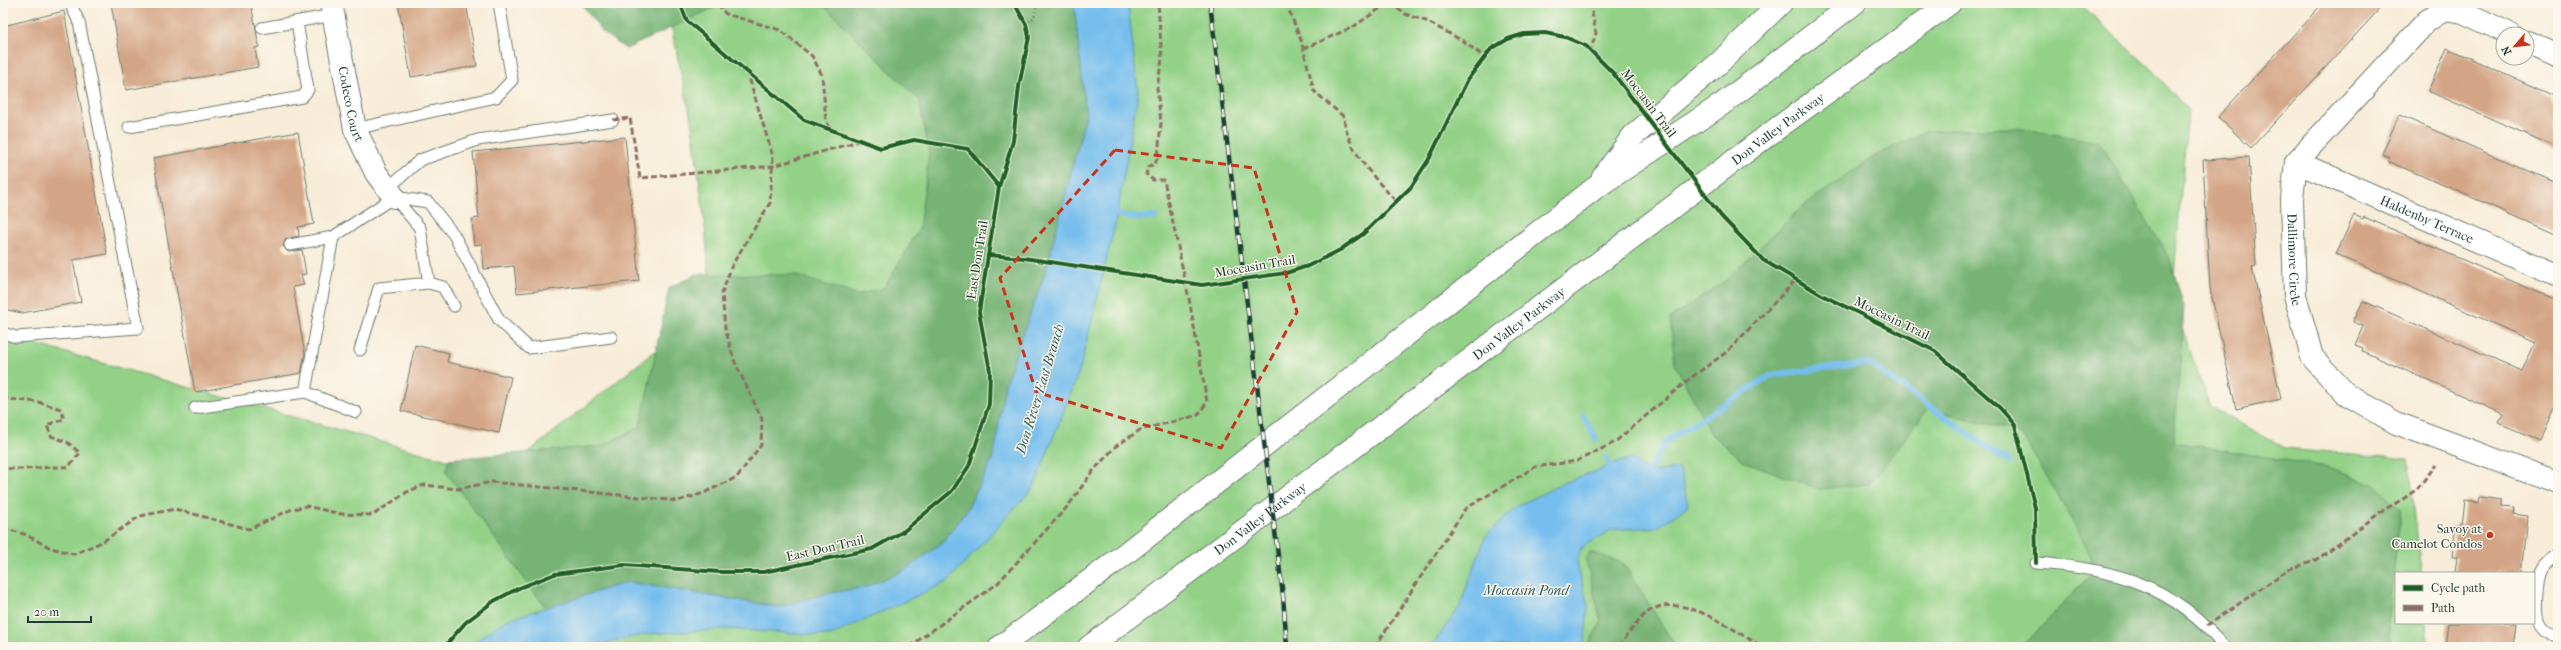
<svg xmlns="http://www.w3.org/2000/svg" width="2561" height="650" font-family="'IM FELL French Canon',serif">
	<style>
		.green { fill: #93d187; stroke: #59875e }
		.forest { fill: #76b374; stroke: #4a7854 }
		.water { fill: #75bded; stroke: #4a7d90 }
		.lines { fill: none; stroke-linecap: round; stroke-linejoin: round }
		.stream { stroke: #75bded; stroke-width: 6 }
		.building { fill: #d3a485 }
		.service-casing { stroke: #6b7a6d; stroke-width: 13 }
		.minor-casing { stroke: #6b7a6d; stroke-width: 24 }
		.motorway-casing { stroke: #6b7a6d; stroke-width: 24 }
		.path { stroke: #6b7a6d; stroke-width: 2.5; stroke-dasharray: 1 3; stroke-linecap: butt }
		.service { stroke: #fff; stroke-width: 11 }
		.minor { stroke: #fff; stroke-width: 22 }
		.motorway { stroke: #fff; stroke-width: 22 }
		.rail-casing { stroke: #1f3d34; stroke-width: 4.5 }
		.rail { stroke: #fbf7ec; stroke-width: 3; stroke-dasharray: 9; stroke-linecap: butt }
		.quiet { stroke: #8d6e63; stroke-width: 3; stroke-dasharray: 6 3; stroke-linecap: butt }
		.cycleway-casing { stroke: #fbf7ec; stroke-width: 6 }
		.cycleway { stroke: #1b5e20; stroke-width: 4 }
		.marked { fill: none; stroke: #c8321e; stroke-width: 3; stroke-dasharray: 8 5; stroke-linejoin: round }
		.poi-dot { fill: #c8321e; stroke: #fbf7ec; stroke-width: 1.5 }
		.labels { text-anchor: middle; dominant-baseline: central; stroke-width: 3; stroke-linejoin: round; paint-order: stroke }
		.street-label { font-size: 13px; fill: #1f3d34; stroke: #fbf7ec }
		.poi-label { font-size: 13px; fill: #1f3d34; stroke: #fbf7ec; text-anchor: end }
		.water-label { font-size: 14px; font-style: italic; fill: #345d62; stroke: #fbf7ec }
	</style>
	<rect width="100%" height="100%" fill="#fbf7ec"/>
	<filter id="ink" filterUnits="userSpaceOnUse"><feTurbulence type="fractalNoise" baseFrequency=".025" numOctaves="2"/><feDisplacementMap in="SourceGraphic" scale="8" xChannelSelector="R" yChannelSelector="G"/><feConvolveMatrix kernelMatrix="1 2 1 2 8 2 1 2 1" color-interpolation-filters="sRGB"/></filter>
	<filter id="wash" filterUnits="userSpaceOnUse"><feTurbulence type="fractalNoise" baseFrequency=".012" numOctaves="4" result="noise"/><feDisplacementMap in="SourceGraphic" scale="16" xChannelSelector="R" yChannelSelector="G"/><feGaussianBlur stdDeviation="0.9" result="paint"/><feColorMatrix in="noise" values="0 0 0 0 0 0 0 0 0 0 0 0 0 0 0 0 0 1.4 0 .05"/><feComposite in="paint" operator="in"/></filter>
	<g filter="url(#wash)">
		<rect width="100%" height="100%" fill="#f7ecd7"/>
		<path class="green" d="M657,3H2079L2150,68L2188,110L2172,300L2210,407L2285,448L2409,459L2421,573H2396V623H2427L2429,647H3V335L500,475L711,306L705,225L692,124L670,21Z"/>
		<path class="forest" d="M581,3H724L626,49L603,33Z
			M821,3H1074L1086,115L1046,270L1005,384L994,456L967,510L942,543L907,569L866,587L825,594L778,607L628,582L546,608L446,472L449,459L601,446L640,427L669,288L697,274L795,275L857,295L884,288L919,229L929,154L919,100Z
			M2017,128L2099,142L2169,257L2184,307L2174,442L2328,467L2373,484L2401,509L2388,619L2392,647H2016L2027,642L2095,570L2078,529L2024,438L2009,429L1928,409L1869,484L1819,489L1743,461L1711,434L1675,364L1670,318L1724,282L1803,206L1873,157L1926,131Z
			M1590,552L1623,563L1676,647H1587L1601,622L1586,560Z"/>
		<path class="water" d="M1074,3H1128L1138,93L1116,221L1080,369L1034,487L947,582L830,636L728,629L647,634L586,647H467L506,620L628,582L778,607L825,594L866,587L907,569L942,543L967,510L994,456L1005,384L1046,270L1086,115Z
			M1631,458L1649,472L1680,469L1688,506L1658,527L1611,530L1581,548L1577,562L1588,606L1584,647H1431L1459,608L1485,537L1517,506L1564,483Z"/>
		<g class="lines">
			<path class="stream" d="M1110,212L1131,218L1155,217
				M1583,416L1596,439
				M1606,458L1610,466
				M1649,472L1666,441L1771,375L1868,363L2009,462"/>
		</g>
		<g id="blocks">
			<path class="building" d="M111,3H251L259,47L255,48L258,67L126,90Z
				M398,3H466L477,66L411,77Z
				M2323,3H2385L2251,148L2218,117Z
				M64,11L107,254L73,260L81,302L22,313L3,309V26Z
				M2447,48L2554,96L2553,98L2558,101V148L2428,91Z
				M2399,115L2558,184V235L2388,161L2390,157L2382,154Z
				M298,132L314,224L298,227L299,236L286,239L283,246L288,252L302,250L306,274L301,275L304,285L293,287L305,354L301,373L195,392L153,158Z
				M625,137L639,281L517,293L514,266L484,269L482,244L474,245L472,219L479,218L473,152Z
				M2249,157L2256,266L2252,267L2281,399L2236,409L2210,288L2203,160Z
				M2354,215L2363,219L2364,217L2558,301V403L2541,441L2499,423L2503,414L2362,351L2363,348L2355,345L2363,326L2353,322L2363,301L2522,371L2535,342L2336,254Z
				M415,345L449,353L447,362L511,377L499,433L401,411Z
				M2479,497L2502,500V506L2515,507L2514,514L2527,516L2521,573H2455L2457,557H2452L2456,524L2462,525L2465,501L2478,503Z
				M2448,623H2515L2512,647H2445Z"/>
		</g>
	</g>
	<g filter="url(#ink)">
		<use href="#blocks" fill-opacity="0" stroke="#6b7a6d" stroke-width="1"/>
		<g class="lines">
			<g class="service-casing">
				<path id="service" d="M262,28L333,15
					M129,127L302,97L308,90L297,22
					M355,129L496,97L512,80L499,3
					M388,188L420,160L478,140L613,120
					M333,237L305,392L356,412
					M290,245L333,237L394,197L428,202L454,235L499,320L529,348L611,337
					M429,283L443,287L454,306
					M3,333L16,337L138,328L79,22L70,3
					M360,350L379,288L429,283L420,228L394,197
					M195,408L305,392
					M2558,555C2552,559 2546,563 2543,570C2538,580 2535,611 2540,622C2543,630 2551,634 2558,638
					M2036,563C2112,568 2175,585 2224,647"/>
			</g>
			<g class="minor-casing">
				<g id="minor">
					<path id="s1" d="M331,3L355,129L376,173L394,197"/>
					<path id="s2" d="M2510,34L2463,12L2445,9L2427,21L2296,162L2292,199L2295,295L2312,357L2345,393L2396,423L2558,483"/>
					<path d="M2527,42L2558,56"/>
					<path id="s3" d="M2296,162L2558,276"/>
				</g>
			</g>
			<g class="motorway-casing">
				<g id="motorway">
					<path d="M1603,177L1633,136L1719,63L1781,3"/>
					<path d="M1000,647L1112,564L1595,188L1721,105L1855,3"/>
					<path id="s4" d="M1089,647L1768,135L1950,3"/>
				</g>
			</g>
			<path class="path" d="M1026,24L1034,18L1037,3"/>
			<use href="#service" class="service"/>
			<use href="#minor" class="minor"/>
			<use href="#motorway" class="motorway"/>
			<g class="rail-casing">
				<path id="rail" d="M1210,3L1283,596L1287,647"/>
			</g>
			<use href="#rail" class="rail"/>
			<path class="quiet" d="M720,3L721,9L726,14L780,30L812,56L822,75L826,120L830,129
				M1286,3L1301,40L1314,91L1344,117C1346,149 1375,179 1397,202
				M1390,3L1405,14L1426,21L1463,41L1483,56
				M1590,3L1596,33L1591,49
				M1303,49L1353,27L1388,3
				M613,120L630,118L640,178L773,166L859,141
				M3,396L8,399L38,402L61,409L64,419L47,425L51,436L67,442L80,453L68,467C46,466 25,471 3,468
				M3,528L24,534L51,548L74,554L102,542L140,516L175,509L249,529L290,510L306,506L341,514L373,515L407,492L424,485L458,489L491,482L678,501L704,493L737,477L761,445L762,419L734,360L725,328L722,293L732,265L770,203L773,157L748,74
				M2207,626L2289,569L2312,562L2331,550L2382,511L2403,499L2417,489L2436,465
				M909,647L997,584L1068,506L1093,471L1116,446L1140,430L1198,415L1207,402L1190,304L1164,180H1153L1146,174L1148,167L1155,164L1158,156L1161,123L1157,88L1162,59L1158,3
				M1375,647L1465,509L1535,467L1577,461L1615,442L1688,380L1728,351L1795,281
				M1619,647C1628,635 1639,617 1651,610C1684,592 1734,631 1763,647"/>
			<g class="cycleway-casing">
				<path id="cycleway" d="M680,3L687,21L804,120L881,148L914,140L968,149L999,187
					M988,255L1024,258L1202,285L1286,273L1308,266L1340,250L1363,234L1411,187L1429,159L1468,79L1491,49L1508,39L1524,34L1545,33L1565,37L1586,46L1613,73L1721,216L1763,260L1822,295L1935,351L2000,408L2015,425L2035,508L2036,563
					M444,647L466,622L494,601L519,588L555,574L624,565L720,572H764L872,549L904,531L952,491L969,466L989,404L990,371L979,312L999,187L1013,141L1019,86L1029,37L1026,24L1014,3"/>
			</g>
			<use href="#cycleway" class="cycleway"/>
		</g>
	</g>
	<path class="marked" d="M1115,150L1254,168L1297,312L1221,448L1036,392L1000,278Z"/>
	<circle class="poi-dot" cx="2490" cy="535" r="4"/>
	<g class="labels">
		<g class="street-label">
			<text transform="translate(1649 103) rotate(53)">Moccasin Trail</text>
			<text stroke="none"><textPath href="#s1" startOffset="103">Codeco Court</textPath></text>
			<text stroke="none"><textPath href="#s4" startOffset="862">Don Valley Parkway</textPath></text>
			<text stroke="none"><textPath href="#s3" startOffset="143">Haldenby Terrace</textPath></text>
			<text stroke="none"><textPath href="#s2" startOffset="382">Dallimore Circle</textPath></text>
			<text transform="translate(977 260) rotate(-81)">East Don Trail</text>
			<text transform="translate(1255 266) rotate(-10)">Moccasin Trail</text>
			<text transform="translate(1892 318) rotate(26)">Moccasin Trail</text>
			<text stroke="none"><textPath href="#s4" startOffset="538">Don Valley Parkway</textPath></text>
			<text stroke="none"><textPath href="#s4" startOffset="214">Don Valley Parkway</textPath></text>
			<text transform="translate(825 548) rotate(-13)">East Don Trail</text>
		</g>
		<g class="poi-label">
			<text x="2482" y="528">Savoy at<tspan x="2482" dy="15">Camelot Condos</tspan></text>
		</g>
		<g class="water-label">
			<text transform="translate(1040 389) rotate(-73)">Don River East Branch</text>
			<text x="1526" y="590">Moccasin Pond</text>
		</g>
	</g>
	<rect width="2561" height="650" fill="none" stroke="#fbf7ec" stroke-width="16"/>
	<rect x="2395" y="572" width="140" height="52" fill="#fbf7ec" stroke="#a3ada2"/>
	<rect x="2403" y="585" width="20" height="6" fill="#1b5e20" stroke="#a3ada2"/>
	<text x="2431" y="592" font-size="12" fill="#1f3d34">Cycle path</text>
	<rect x="2403" y="605" width="20" height="6" fill="#8d6e63" stroke="#a3ada2"/>
	<text x="2431" y="612" font-size="12" fill="#1f3d34">Path</text>
	<g transform="translate(2515 46) rotate(242)"><circle r="19" fill="#fbf7ec" stroke="#a3ada2"/>
	<path d="M0-3L7 15L0 10L-7 15Z" fill="#c8321e"/>
	<text y="-6" font-size="11" font-weight="bold" text-anchor="middle" fill="#1f3d34">N</text>
	</g>
	<path d="M28 616v6h63v-6" fill="none" stroke="#1f3d34" stroke-width="2"/>
	<text x="34" y="616" font-size="12" fill="#1f3d34" stroke="#fbf7ec" stroke-width="3" paint-order="stroke">20 m</text>
</svg>
